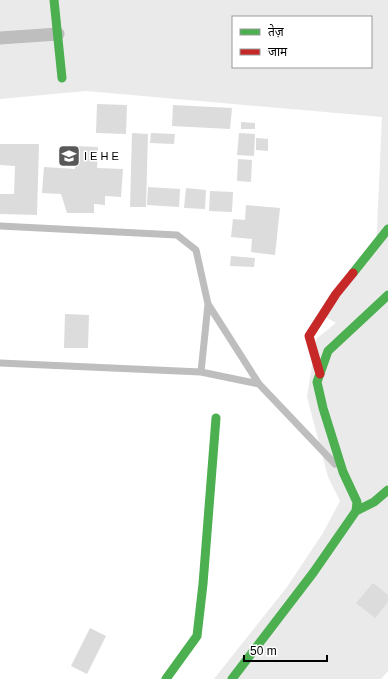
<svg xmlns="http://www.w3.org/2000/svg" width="388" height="679" font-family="Helvetica,'Noto Sans Devanagari',sans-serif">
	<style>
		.green { fill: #eaeaea; fill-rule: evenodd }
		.building { fill: #dcdcdc }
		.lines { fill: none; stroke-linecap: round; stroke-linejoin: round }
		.lane { stroke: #bebebe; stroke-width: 7 }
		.street { stroke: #bebebe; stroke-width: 13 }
		.fast { stroke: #4caf50; stroke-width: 9 }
		.jam { stroke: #c62828; stroke-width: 9 }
		.labels { text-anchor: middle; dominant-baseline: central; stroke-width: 3; stroke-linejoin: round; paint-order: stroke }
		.poi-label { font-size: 11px; fill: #000; stroke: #fff; text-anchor: start }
	</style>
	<rect width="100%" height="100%" fill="#fff"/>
	<path class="green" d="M0,0H388V671L381,679H214L287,587L323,533L340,501L328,477L307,397L316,339L336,323L322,315L376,251L382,117L86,91L0,99ZM233,17H371V67H233Z"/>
	<path class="building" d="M97,104L127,105L126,134L96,133Z
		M173,105L232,108L230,129L172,126Z
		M241,122L255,123V129H241Z
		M132,133L148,134L146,207H130Z
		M151,133L175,134L174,144L150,143Z
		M239,133L255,134L254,156L237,155Z
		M256,138L268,139V151L256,150Z
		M0,144H39L37,215L0,214V194H14L15,166L0,165Z
		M76,146L98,147L97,168L123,169L121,197L105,196V205L94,204V213H67L61,194L42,193L44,167L75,169Z
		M238,159L252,160L251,182L237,181Z
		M148,187L180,189L179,207L147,205Z
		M186,188L206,190L205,209L184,208Z
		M210,191L233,192L232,212L209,211Z
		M246,205L280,208L275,255L251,252L252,239L231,237L233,219L245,220Z
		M231,256L255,258L254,267L230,266Z
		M65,314L89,315L88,348H64Z
		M373,583L388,595V602L375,618L356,603Z
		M90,628L106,636L87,674L71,666Z"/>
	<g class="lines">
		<path class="lane" d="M0,226L177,235L196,250L208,304L259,384L335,464
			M0,363L201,372L259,384
			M201,372L208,304"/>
		<path class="street" d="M0,38L58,34"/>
		<path class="fast" d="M54,0L62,78
			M353,273L388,229
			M356,511L374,502L388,490
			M166,679L197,636L203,584L216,418
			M232,679L313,573L356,511L357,502L343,472L323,408L317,382L328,351L388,295"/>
		<path class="jam" d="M320,374L309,336L336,294L353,273"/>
	</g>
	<defs>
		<g id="university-square" transform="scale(1.15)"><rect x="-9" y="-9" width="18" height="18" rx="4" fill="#595959" stroke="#fff"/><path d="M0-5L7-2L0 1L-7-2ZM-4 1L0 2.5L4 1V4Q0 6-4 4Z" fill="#fff"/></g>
	</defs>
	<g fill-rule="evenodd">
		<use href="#university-square" x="69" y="156"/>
	</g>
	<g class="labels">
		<g class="poi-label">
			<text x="84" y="156">I E H E</text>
		</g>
	</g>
	<rect x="232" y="16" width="140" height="52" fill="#ffffff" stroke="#999999"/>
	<rect x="240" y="29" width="20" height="6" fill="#4caf50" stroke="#999999"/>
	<text x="268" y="36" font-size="12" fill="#000000">तेज़</text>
	<rect x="240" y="49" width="20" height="6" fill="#c62828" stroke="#999999"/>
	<text x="268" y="56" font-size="12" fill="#000000">जाम</text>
	<path d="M244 655v6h83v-6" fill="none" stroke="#000000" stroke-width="2"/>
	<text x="250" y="655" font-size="12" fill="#000000" stroke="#ffffff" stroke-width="3" paint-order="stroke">50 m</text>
</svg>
